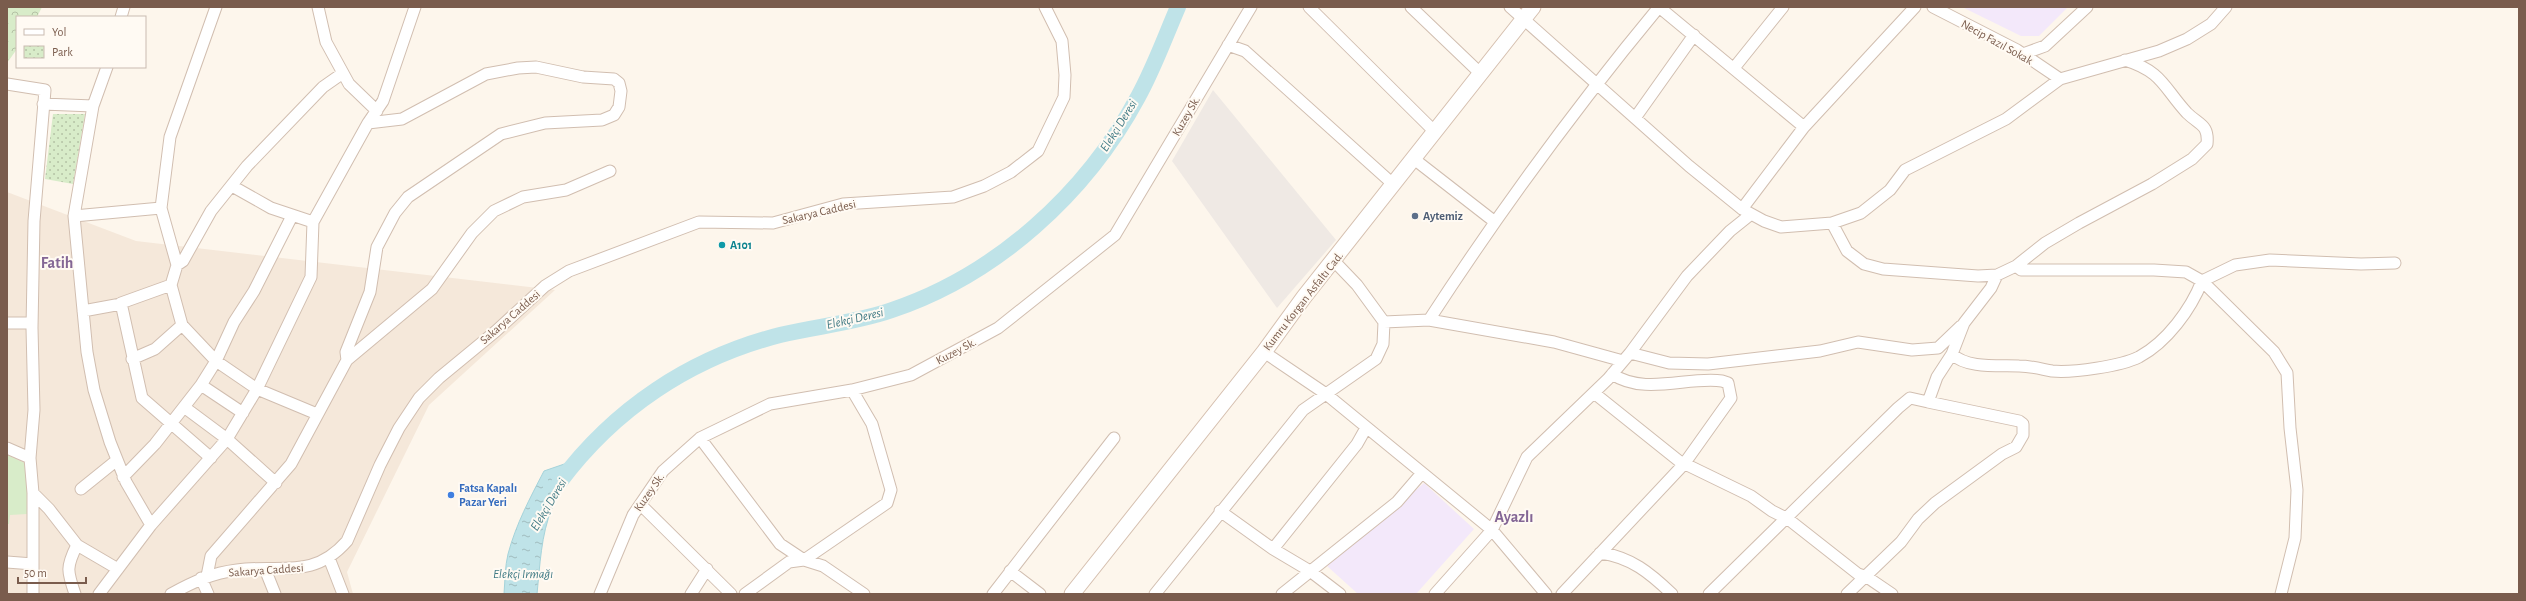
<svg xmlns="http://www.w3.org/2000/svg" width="2526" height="601" font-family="'Alegreya Sans',sans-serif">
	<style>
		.residential { fill: #f5e8da }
		.industrial { fill: #efe9e4 }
		.education { fill: #f3e8fa }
		.grass { fill: #d8ecc9 }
		.forest { fill: url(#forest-crowns) }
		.park { fill: url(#park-dots) }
		.water { fill: url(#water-ripples); stroke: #a5d3da }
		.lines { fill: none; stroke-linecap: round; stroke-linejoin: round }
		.river { stroke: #bfe3e8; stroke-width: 16 }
		.minor-casing { stroke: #d1beb0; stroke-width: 13 }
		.secondary-casing { stroke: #d6c0b0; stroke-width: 17 }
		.minor { stroke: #fff; stroke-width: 11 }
		.secondary { stroke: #fff; stroke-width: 15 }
		.service-dot { fill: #5c6f8a; stroke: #fffaf3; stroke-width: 1.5 }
		.culture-dot { fill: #0f9aa8; stroke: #fffaf3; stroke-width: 1.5 }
		.shop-dot { fill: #3f7fe0; stroke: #fffaf3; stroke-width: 1.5 }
		.labels { text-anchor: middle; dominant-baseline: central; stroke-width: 4; stroke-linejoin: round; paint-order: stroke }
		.street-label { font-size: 12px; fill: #7a5c4d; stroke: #fffaf3 }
		.service-label { font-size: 12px; font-weight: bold; fill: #4e5e75; stroke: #fffaf3; text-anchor: start }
		.culture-label { font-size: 12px; font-weight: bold; fill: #0d838f; stroke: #fffaf3; text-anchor: start }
		.shop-label { font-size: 12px; font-weight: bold; fill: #366cbe; stroke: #fffaf3; text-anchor: start }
		.water-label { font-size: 13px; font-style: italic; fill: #437c86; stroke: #fffaf3 }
		.district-label { font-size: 16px; font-weight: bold; fill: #846695; stroke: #fffaf3 }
	</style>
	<defs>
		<pattern id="forest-crowns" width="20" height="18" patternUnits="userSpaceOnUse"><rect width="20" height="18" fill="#d8ecc9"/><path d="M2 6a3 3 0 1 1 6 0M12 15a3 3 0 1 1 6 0" fill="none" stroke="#b4c2a5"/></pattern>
		<pattern id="park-dots" width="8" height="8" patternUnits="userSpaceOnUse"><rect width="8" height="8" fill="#d8ecc9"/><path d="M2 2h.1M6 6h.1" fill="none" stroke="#b4c2a5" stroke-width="1.8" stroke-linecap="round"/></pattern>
		<pattern id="water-ripples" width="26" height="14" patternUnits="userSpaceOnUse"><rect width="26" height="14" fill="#bfe3e8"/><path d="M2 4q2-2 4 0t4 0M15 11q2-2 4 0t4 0" fill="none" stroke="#a0bbbe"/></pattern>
	</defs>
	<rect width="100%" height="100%" fill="#fdf6ec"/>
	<path class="residential" d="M7,192L136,241L555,290L429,405L347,572L353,594H7Z"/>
	<path class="industrial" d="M1213,90L1336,240L1277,308L1172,161Z"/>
	<path class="education" d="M1962,7H2068L2039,36H2021Z
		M1424,483L1474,529L1416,594H1358L1327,566Z"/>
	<path class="grass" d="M7,455L27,464V514L10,515L9,524H7Z"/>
	<path class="forest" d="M7,7H42L37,17H17V49L7,63Z"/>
	<path class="park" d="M53,114H85L73,184L45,179Z"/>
	<path class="water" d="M573,461C571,487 561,487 552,508C541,535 540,565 537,594H504C505,581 505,566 508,554C516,524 530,498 544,471Z"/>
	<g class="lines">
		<path class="river" d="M559,483C614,409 690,358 780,335C817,326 855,323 892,310C996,275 1086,194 1138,97C1154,68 1165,37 1178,7"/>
		<g class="minor-casing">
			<path id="minor" d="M216,7L170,137L161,208L177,265L171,285L182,325L216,361L257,389L317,414
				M318,7L326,42L349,84L377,111
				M1309,7L1435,132
				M1411,7L1481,74
				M1510,7L1689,166L1742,209L1764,221L1781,227L1832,223L1861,213L1890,190L1905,170L2006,119L2060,79L2159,51L2187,39L2211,24L2226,7
				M1659,7L1804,127
				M1933,7L2017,50L2060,79
				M121,17L124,7
				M1228,45L1245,51L1394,185
				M2023,54L2045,46L2087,7
				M1734,68L1783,7
				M7,84L45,90L34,221L32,328L34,410L30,458L33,493V594
				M43,104L93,106L74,216L87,352L94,390L110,442L126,482L151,525
				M93,106L107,67
				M1635,118L1694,35
				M1414,159L1495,222
				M232,186L271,208L313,222
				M1742,209L1804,127L1915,7
				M74,216L161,208
				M1832,223L1847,251L1864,264L1883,269L1978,276L1997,275L2016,266L2045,243L2079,223L2152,184L2192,159L2207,144C2209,124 2199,125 2187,113C2163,87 2163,72 2125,60
				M177,265L183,261L211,211L247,166L323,87L343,73
				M2016,266L2021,270H2154L2186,272L2202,281L2274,352L2287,373L2290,428L2297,490L2295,538L2281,594
				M171,285L121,303L142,398L211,458
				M83,311L121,304
				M1429,320L1554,342L1623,361
				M1384,322L1429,320C1500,211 1576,107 1659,7
				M7,323H32
				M1264,352L1326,394L1492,530L1546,594
				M1630,353L1669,363L1708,364L1820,351L1858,342L1912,350L1938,348L1961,326
				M1952,354C1967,369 2000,365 2019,366C2031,366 2041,369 2052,371C2073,373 2121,366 2139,357C2167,342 2191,309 2202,281L2235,265L2270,260L2361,264L2395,263
				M132,359L155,349L182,325
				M347,360L346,352L370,292L377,247L395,213L408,197L501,134L545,123L602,120L614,115L619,107L621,91L619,83L614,79L583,77L536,67L518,68L486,74L402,119L368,123
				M201,385L243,413
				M1594,393L1679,461L1751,496L1772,511L1788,519L1858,574L1867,577L1892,594
				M184,407L227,439L276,483
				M700,438L780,544L804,560L823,566L864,594
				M7,448L30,458
				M123,477L155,444L201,385L216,361L234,322L254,291L292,216
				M81,489L117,460
				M33,493L49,509L77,545L118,569
				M641,505L731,594
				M1220,511L1273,549L1310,571L1340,594
				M1273,549L1357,444L1366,428
				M1600,553C1631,557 1650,573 1672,594
				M329,558L343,594
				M7,562L33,564
				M265,569L275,594
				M1010,571L1040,594
				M207,576L211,556L291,464L347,360L432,289L472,233L494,211L523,197L566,190L610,171
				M201,578L208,594
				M75,594C67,571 66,567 77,545
				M99,594L151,525L227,439L257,389L311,277L313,222L368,123L383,101L415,7
				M171,594C193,582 212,573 237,570C280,564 313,580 347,541L380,465L399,428L419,398L439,378L496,331L545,286L569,271L699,222L773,223L843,204L953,197L984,186L1011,172L1038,151L1064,97L1065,75L1062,41L1045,7
				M600,594L633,515L663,471L700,438L770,404L852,390L911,375L998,328L1115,235L1251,7
				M691,594L707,569
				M745,594L789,562L804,560L887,503L891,490L872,424L852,390
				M993,594L1114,438
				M1155,594L1303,410L1376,359L1383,344L1384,322L1357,285L1334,261
				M1282,594L1397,502L1422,473
				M1435,594L1492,530L1527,457L1608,379L1630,353L1687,276L1730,231L1750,215
				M1562,594L1684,464L1731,398L1728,383L1722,381C1688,376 1645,396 1612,374
				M1709,594L1898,408L1910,398L1928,402L1937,377L1952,354L1964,323L1991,288L1997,275
				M1847,594L1901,542L1918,519L1935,503L2002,454L2016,447L2023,435V424L2019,421L1928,402"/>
		</g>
		<g class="secondary-casing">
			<path id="secondary" d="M1072,594L1264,352L1304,297L1533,7"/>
		</g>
		<use href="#minor" class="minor"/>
		<use href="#secondary" class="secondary"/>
	</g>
	<circle class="service-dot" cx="1415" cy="216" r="4"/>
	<circle class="culture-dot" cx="722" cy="245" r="4"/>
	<circle class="shop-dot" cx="451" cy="495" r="4"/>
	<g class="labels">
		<g class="street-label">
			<text transform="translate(1997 42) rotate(29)">Necip Fazıl Sokak</text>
			<text transform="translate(1186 116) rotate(-60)">Kuzey Sk.</text>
			<text transform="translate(819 212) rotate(-13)">Sakarya Caddesi</text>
			<text transform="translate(1303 301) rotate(-52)">Kumru Korgan Asfaltı Cad.</text>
			<text transform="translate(510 317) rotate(-41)">Sakarya Caddesi</text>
			<text transform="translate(956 351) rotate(-28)">Kuzey Sk.</text>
			<text transform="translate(649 492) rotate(-55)">Kuzey Sk.</text>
			<text transform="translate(266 570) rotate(-4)">Sakarya Caddesi</text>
		</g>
		<g class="service-label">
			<text x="1423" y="216">Aytemiz</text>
		</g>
		<g class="culture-label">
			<text x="730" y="245">A101</text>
		</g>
		<g class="shop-label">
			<text x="459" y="488">Fatsa Kapalı<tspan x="459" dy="14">Pazar Yeri</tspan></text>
		</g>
		<g class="water-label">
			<text transform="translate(1119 126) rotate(-58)">Elekçi Deresi</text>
			<text transform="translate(855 319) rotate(-13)">Elekçi Deresi</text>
			<text transform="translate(549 505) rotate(-59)">Elekçi Deresi</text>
			<text x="523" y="574">Elekçi Irmağı</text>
		</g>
		<g class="district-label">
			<text x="57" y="263">Fatih</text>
			<text x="1514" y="517">Ayazlı</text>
		</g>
	</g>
	<rect width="2526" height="601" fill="none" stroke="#7a5c4d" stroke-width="16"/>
	<rect x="16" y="16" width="130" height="52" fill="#fffaf3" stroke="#cabbb1"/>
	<rect x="24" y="29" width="20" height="6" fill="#ffffff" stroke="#cabbb1"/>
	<text x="52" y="36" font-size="12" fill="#7a5c4d">Yol</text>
	<rect x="24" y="46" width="20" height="12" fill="url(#park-dots)" stroke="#cabbb1"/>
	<text x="52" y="56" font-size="12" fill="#7a5c4d">Park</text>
	<path d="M18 577v6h68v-6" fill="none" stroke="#7a5c4d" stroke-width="2"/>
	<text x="24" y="577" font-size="12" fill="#7a5c4d" stroke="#fffaf3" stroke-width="3" paint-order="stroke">50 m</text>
</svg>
